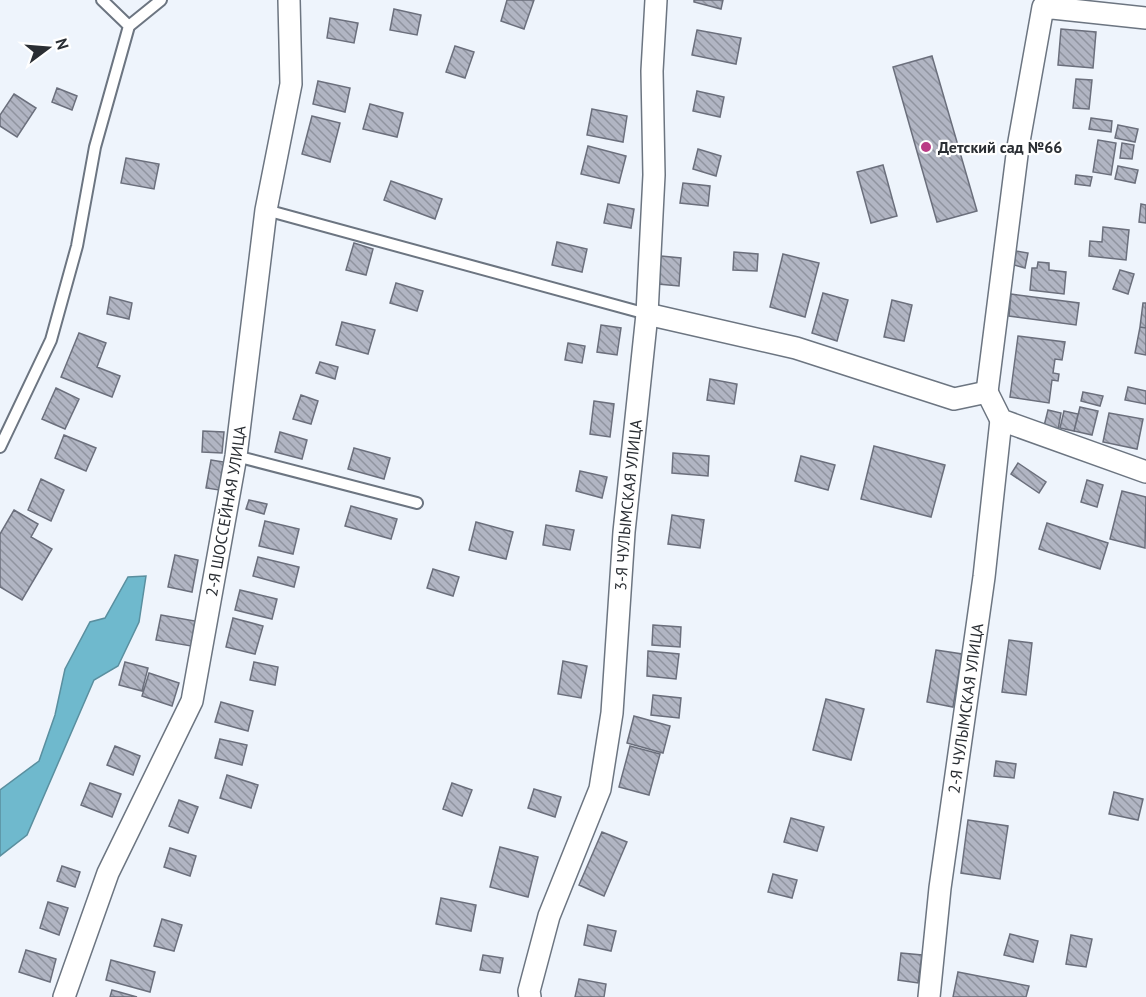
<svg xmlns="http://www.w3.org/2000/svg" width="1146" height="997" font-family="'PT Sans',sans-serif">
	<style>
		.water { fill: #6fb9cd; stroke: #5a8f9f; stroke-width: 1.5 }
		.building { fill: url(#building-back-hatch); stroke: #6b6f7c; stroke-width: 1.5 }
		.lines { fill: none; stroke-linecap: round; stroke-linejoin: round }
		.service-casing { stroke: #6c7581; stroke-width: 14 }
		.minor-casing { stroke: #6c7581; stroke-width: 24 }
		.service { stroke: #fff; stroke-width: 10 }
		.minor { stroke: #fff; stroke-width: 21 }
		.poi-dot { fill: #ba3a86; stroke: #fff; stroke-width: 2 }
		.labels { text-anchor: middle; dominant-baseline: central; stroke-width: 4.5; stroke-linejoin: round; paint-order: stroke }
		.poi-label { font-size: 16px; font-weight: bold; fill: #2a2e33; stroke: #fff; text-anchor: start }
		.street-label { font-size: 16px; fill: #2a2e33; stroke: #fff }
	</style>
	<defs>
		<pattern id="building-back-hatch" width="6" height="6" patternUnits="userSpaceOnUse" patternTransform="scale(1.5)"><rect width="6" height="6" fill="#b1b5c3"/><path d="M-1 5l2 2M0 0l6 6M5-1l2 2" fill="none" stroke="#90949f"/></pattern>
	</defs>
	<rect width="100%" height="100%" fill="#eef4fc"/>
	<path class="water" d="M146,576L139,622L118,666L94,680L27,835L0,856V790L39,761L55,715L65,669L90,622L105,618L128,577Z"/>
	<path class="building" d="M507,0H534L524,29L501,21Z
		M694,0H723L721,9L694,2Z
		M394,9L421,15L417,35L390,30Z
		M330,18L358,23L354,43L327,38Z
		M1061,29L1096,32L1093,68L1058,65Z
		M697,30L741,38L736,64L692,55Z
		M455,46L474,52L465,78L446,72Z
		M932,56L977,211L937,222L893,67Z
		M1076,79L1092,80L1089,109L1073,108Z
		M318,81L350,88L345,112L313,104Z
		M57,88L77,96L72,110L52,102Z
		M697,91L724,97L720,117L693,111Z
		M14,94L36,108L17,137L0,126V115Z
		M370,104L403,113L397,137L363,129Z
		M592,109L627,116L623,142L587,135Z
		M312,116L340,123L330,162L302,154Z
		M1091,118L1112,121L1111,132L1089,129Z
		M1118,125L1138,129L1135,142L1115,138Z
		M1098,140L1116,143L1111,175L1093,172Z
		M1122,143L1134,145L1132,159L1120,158Z
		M588,146L626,156L619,183L581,174Z
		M698,149L721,156L716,176L693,169Z
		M126,158L159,164L154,189L121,183Z
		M883,165L897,216L871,223L857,172Z
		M1118,166L1138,170L1135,183L1115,179Z
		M1076,175L1092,177L1090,186L1075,184Z
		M391,181L442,199L435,219L384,200Z
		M683,183L710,186L708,206L680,203Z
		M608,204L634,209L631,228L604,223Z
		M1141,204L1146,205V223L1139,222Z
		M1103,227L1129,230L1126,260L1089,256L1090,241L1102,242Z
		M557,242L587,249L582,272L552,265Z
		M354,243L373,249L366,275L346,270Z
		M1016,251L1028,253L1025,268L1014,265Z
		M734,252L758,254L757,271L733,270Z
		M783,254L819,263L805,317L770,307Z
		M661,256L681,258L679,286L658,284Z
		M1038,262L1049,263V270L1066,272L1064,294L1030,290L1032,268H1037Z
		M1120,270L1134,274L1128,294L1113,289Z
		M396,283L423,291L417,311L390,303Z
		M823,293L848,300L837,341L812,333Z
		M1011,294L1079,303L1076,325L1009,316Z
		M110,297L132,303L129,319L107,314Z
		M892,300L912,305L904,341L884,337Z
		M1143,303H1146V328L1140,327Z
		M342,322L375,330L368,354L336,345Z
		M601,325L621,328L617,355L597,352Z
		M1140,327L1146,328V355L1135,353Z
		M79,333L106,343L97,367L120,376L112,397L61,377Z
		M1018,336L1065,342L1062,360L1055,359L1053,373L1059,374L1058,381L1052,380L1049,403L1010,397Z
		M568,343L585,346L582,363L565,360Z
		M320,362L338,367L335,379L316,373Z
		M710,379L737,384L734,404L707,400Z
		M1128,387L1146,391V404L1125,400Z
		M56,388L79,399L65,429L42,419Z
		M1083,392L1103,396L1100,406L1081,401Z
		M301,395L318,401L311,424L293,419Z
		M594,401L614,404L610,437L590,434Z
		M1080,407L1098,411L1092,435L1074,431Z
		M1048,410L1061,413L1058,430L1044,426Z
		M1064,411L1078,414L1074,431L1060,428Z
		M1109,413L1143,419L1137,449L1103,442Z
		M203,431L224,432L222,453L202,452Z
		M280,432L307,440L302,459L275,452Z
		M64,435L96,448L86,471L55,458Z
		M874,446L945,465L931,517L861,499Z
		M354,448L390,458L384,479L348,469Z
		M673,453L709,456L708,476L672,473Z
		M801,456L835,465L828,490L795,481Z
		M211,460L224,462L219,490L206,488Z
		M1018,463L1046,482L1039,493L1011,474Z
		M580,471L607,477L602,498L576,491Z
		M41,479L64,490L51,521L28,510Z
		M1087,480L1103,485L1097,507L1081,502Z
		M1122,491L1146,497L1145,548L1110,539Z
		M249,500L267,504L264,514L246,509Z
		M351,506L397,519L391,539L345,526Z
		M14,510L38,524L31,537L52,549L22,600L0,587V534Z
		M672,515L704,520L700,548L668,544Z
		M265,521L299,529L293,554L259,546Z
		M476,522L513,532L506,559L469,550Z
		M1047,523L1108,543L1100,569L1039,549Z
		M546,525L574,530L570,550L543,545Z
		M175,555L198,560L192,592L168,587Z
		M258,557L299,567L294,587L253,576Z
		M433,569L459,577L453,596L427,588Z
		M240,590L277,599L272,619L235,610Z
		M161,615L195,621L191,646L156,640Z
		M233,618L263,626L255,654L226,647Z
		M653,625L681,627L680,647L652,645Z
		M1009,640L1032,643L1026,695L1002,692Z
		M936,650L962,654L953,707L927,702Z
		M648,651L679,654L676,679L647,676Z
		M563,661L587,666L581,698L558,694Z
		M125,662L148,668L142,691L119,685Z
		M254,662L278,667L275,685L250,680Z
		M149,673L179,683L172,706L142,696Z
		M653,695L681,698L679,718L651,715Z
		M826,699L864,709L851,760L813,750Z
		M221,702L253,711L248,731L215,722Z
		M634,716L670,726L663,753L627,743Z
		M220,739L247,745L242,765L215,758Z
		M115,746L140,756L133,775L107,765Z
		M630,746L660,754L649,795L619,787Z
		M996,761L1016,764L1014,778L994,776Z
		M227,775L258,785L251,808L220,798Z
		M90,783L121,794L112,817L81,805Z
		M452,783L472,790L462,816L443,809Z
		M534,789L561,797L555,817L528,808Z
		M1114,792L1143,799L1138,820L1109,814Z
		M179,800L198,807L188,833L169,826Z
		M791,818L824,827L817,851L784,842Z
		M968,820L1008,826L1000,879L961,873Z
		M602,832L627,842L604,896L579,885Z
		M500,847L538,857L528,897L490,887Z
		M170,848L196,856L190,876L164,867Z
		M62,866L80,872L75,887L57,881Z
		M773,874L797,880L792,898L768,892Z
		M441,898L476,905L471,931L436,924Z
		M48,902L68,908L59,935L40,928Z
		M162,919L182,925L174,951L154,946Z
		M588,925L616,931L611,951L584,945Z
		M1010,934L1038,941L1033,962L1004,955Z
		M1071,935L1092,939L1086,967L1066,964Z
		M26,950L56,959L50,982L19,972Z
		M901,953L922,955L918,983L898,980Z
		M483,955L503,958L500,973L480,970Z
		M111,960L155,972L150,992L106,980Z
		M958,972L1029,986L1026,997H953Z
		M579,979L606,984L604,997H575Z
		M112,990L137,997H110Z"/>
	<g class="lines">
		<g class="service-casing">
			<path id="service" d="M102,0L129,26
				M266,210L647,314
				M0,447L51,340L77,246L95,147L129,26L161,0
				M236,456L417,503"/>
		</g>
		<g class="minor-casing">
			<g id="minor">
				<path d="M647,314L796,348L954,399L987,392L1001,420L1146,472"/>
				<path d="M987,392L1018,147L1043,7L1146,18"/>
				<path id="s1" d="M64,997L108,873L192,701L236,456L266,210L291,84L289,0"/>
				<path id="s2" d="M530,997L529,991L549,916L600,789L612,713L624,532L647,314L654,175L652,71L656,0"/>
				<path id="s3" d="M929,997L940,888L984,577L1001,420"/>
			</g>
		</g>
		<use href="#service" class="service"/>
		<use href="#minor" class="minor"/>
	</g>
	<circle class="poi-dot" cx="926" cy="147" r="6"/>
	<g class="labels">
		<g class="poi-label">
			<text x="938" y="147">Детский сад №66</text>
		</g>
		<g class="street-label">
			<text stroke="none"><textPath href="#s2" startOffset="506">3-Я ЧУЛЫМСКАЯ УЛИЦА</textPath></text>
			<text stroke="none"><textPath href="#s1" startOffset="516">2-Я ШОССЕЙНАЯ УЛИЦА</textPath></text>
			<text stroke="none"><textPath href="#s3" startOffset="291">2-Я ЧУЛЫМСКАЯ УЛИЦА</textPath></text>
		</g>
	</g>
	<g transform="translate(48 48) rotate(74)" stroke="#ffffff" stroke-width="4.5" paint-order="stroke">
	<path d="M0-4.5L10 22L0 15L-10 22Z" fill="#2a2e33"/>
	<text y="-9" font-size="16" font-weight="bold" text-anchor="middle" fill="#2a2e33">N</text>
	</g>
</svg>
